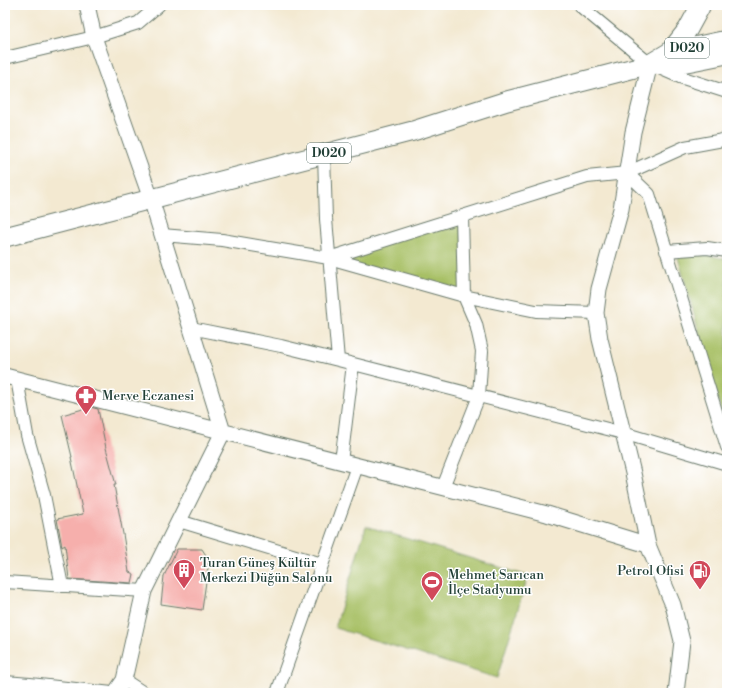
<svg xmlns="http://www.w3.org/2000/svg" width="732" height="698" font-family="'Libre Bodoni',serif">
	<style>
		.green { fill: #a7c065; stroke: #637e4c }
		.building { fill: #f6afac }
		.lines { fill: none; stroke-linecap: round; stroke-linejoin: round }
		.minor-casing { stroke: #69796b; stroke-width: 14 }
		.tertiary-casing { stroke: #69796b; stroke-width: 17 }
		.primary-casing { stroke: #69796b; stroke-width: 21 }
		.minor { stroke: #fff; stroke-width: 12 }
		.tertiary { stroke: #fff; stroke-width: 15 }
		.primary { stroke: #fff; stroke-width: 19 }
		.labels { text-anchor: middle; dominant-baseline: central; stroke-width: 3; stroke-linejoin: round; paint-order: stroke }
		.shield { fill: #fff; stroke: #627771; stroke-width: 1 }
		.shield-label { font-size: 12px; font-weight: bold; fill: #1f3d34 }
		.poi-label { font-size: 13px; fill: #1f3d34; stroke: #fff; text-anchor: start }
	</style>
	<rect width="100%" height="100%" fill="#fff"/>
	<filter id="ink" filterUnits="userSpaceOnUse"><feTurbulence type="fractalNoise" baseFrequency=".025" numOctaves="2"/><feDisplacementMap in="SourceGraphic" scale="8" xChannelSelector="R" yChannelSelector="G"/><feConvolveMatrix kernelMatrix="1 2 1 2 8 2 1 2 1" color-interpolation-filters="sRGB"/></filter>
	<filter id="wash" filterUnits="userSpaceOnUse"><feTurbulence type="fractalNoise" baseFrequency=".012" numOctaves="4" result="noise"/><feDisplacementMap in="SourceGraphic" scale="16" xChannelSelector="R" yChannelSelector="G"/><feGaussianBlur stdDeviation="0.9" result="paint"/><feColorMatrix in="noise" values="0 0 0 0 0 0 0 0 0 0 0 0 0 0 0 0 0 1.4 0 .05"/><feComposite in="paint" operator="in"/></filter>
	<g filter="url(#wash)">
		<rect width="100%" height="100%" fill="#f3e9d1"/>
		<path class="green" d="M462,216L464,296L329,258Z
			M695,253L727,259V432L677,254Z
			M366,526L528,576L497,678L335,628Z"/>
		<g id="blocks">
			<path class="building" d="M90,407L98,409L106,448L116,485H114L123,534L129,572L134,574L132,583L69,579L65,545L62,547L57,519L83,514L71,457H72L62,415Z
				M177,549H202L209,560L202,610L161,604L164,576Z"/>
		</g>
	</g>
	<g filter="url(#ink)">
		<use href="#blocks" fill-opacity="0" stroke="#69796b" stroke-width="1"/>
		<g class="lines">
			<g class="minor-casing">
				<path id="minor" d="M579,5L650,64L680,77L727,92
					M5,58L94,37L138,23L159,5
					M324,154L326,219L338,360
					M627,173L649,194L727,447
					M162,235L222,240L329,258L464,296L536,311L596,313
					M666,251L707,248L727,251
					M329,258L587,177L627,173L685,147L723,140L727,141
					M191,328L281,346L338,360L623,433L727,464
					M17,379L27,435L44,495L62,586
					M341,462L353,364
					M443,487L479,396L482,351L476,324L464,296L462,216
					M179,521L322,564
					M5,582L144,591
					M124,680L144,693
					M5,682L30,684L112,693
					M277,693L357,466"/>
			</g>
			<g class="tertiary-casing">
				<path id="tertiary" d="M87,5L94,37L151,199L223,432L144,591L124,680L115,693
					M650,64L633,132L621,209L599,289L596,313L600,339L633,473L648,545L673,605L682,641L676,693
					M5,376L547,514L648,545"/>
			</g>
			<g class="primary-casing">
				<path id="primary" d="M670,52L688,29L700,7V5
					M650,64L672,65L727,54
					M5,237L413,131L507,101L650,64L670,52L727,40"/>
			</g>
			<use href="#minor" class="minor"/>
			<use href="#tertiary" class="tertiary"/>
			<use href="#primary" class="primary"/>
		</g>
	</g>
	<defs>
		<g id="pharmacy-pin" transform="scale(1.15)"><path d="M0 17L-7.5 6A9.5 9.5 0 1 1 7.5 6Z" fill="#d1495b" stroke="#fff"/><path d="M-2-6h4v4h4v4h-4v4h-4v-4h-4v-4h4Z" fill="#fff"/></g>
		<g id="building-pin" transform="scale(1.15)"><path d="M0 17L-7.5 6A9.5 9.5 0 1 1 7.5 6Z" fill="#d1495b" stroke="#fff"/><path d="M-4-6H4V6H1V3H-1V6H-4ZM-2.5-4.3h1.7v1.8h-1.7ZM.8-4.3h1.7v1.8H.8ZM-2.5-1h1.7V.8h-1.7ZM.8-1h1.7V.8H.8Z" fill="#fff"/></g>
		<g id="fuel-pin" transform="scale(1.15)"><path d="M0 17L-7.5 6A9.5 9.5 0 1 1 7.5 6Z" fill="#d1495b" stroke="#fff"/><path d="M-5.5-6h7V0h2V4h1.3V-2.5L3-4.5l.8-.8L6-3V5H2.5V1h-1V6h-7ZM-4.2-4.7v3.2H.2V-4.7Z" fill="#fff"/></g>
		<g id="stadium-pin" transform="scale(1.15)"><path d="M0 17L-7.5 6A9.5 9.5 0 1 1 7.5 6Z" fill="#d1495b" stroke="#fff"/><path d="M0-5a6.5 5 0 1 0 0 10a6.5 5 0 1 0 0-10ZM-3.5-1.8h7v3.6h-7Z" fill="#fff"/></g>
	</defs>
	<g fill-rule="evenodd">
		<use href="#pharmacy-pin" x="86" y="396"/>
		<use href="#building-pin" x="184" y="570"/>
		<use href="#fuel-pin" x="700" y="571"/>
		<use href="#stadium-pin" x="432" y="582"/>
	</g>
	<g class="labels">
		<g class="shield">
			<rect x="665" y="38" width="44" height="20" rx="3"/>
			<rect x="307" y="143" width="44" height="20" rx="3"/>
		</g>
		<g class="shield-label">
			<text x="687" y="48">D020</text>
			<text x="329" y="153">D020</text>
		</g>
		<g class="poi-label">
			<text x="102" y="396">Merve Eczanesi</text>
			<text x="200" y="563">Turan Güneş Kültür<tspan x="200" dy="15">Merkezi Düğün Salonu</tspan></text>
			<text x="684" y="571" text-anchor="end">Petrol Ofisi</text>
			<text x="448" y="575">Mehmet Sarıcan<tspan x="448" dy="15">İlçe Stadyumu</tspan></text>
		</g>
	</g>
	<rect width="732" height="698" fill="none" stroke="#fff" stroke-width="20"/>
</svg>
